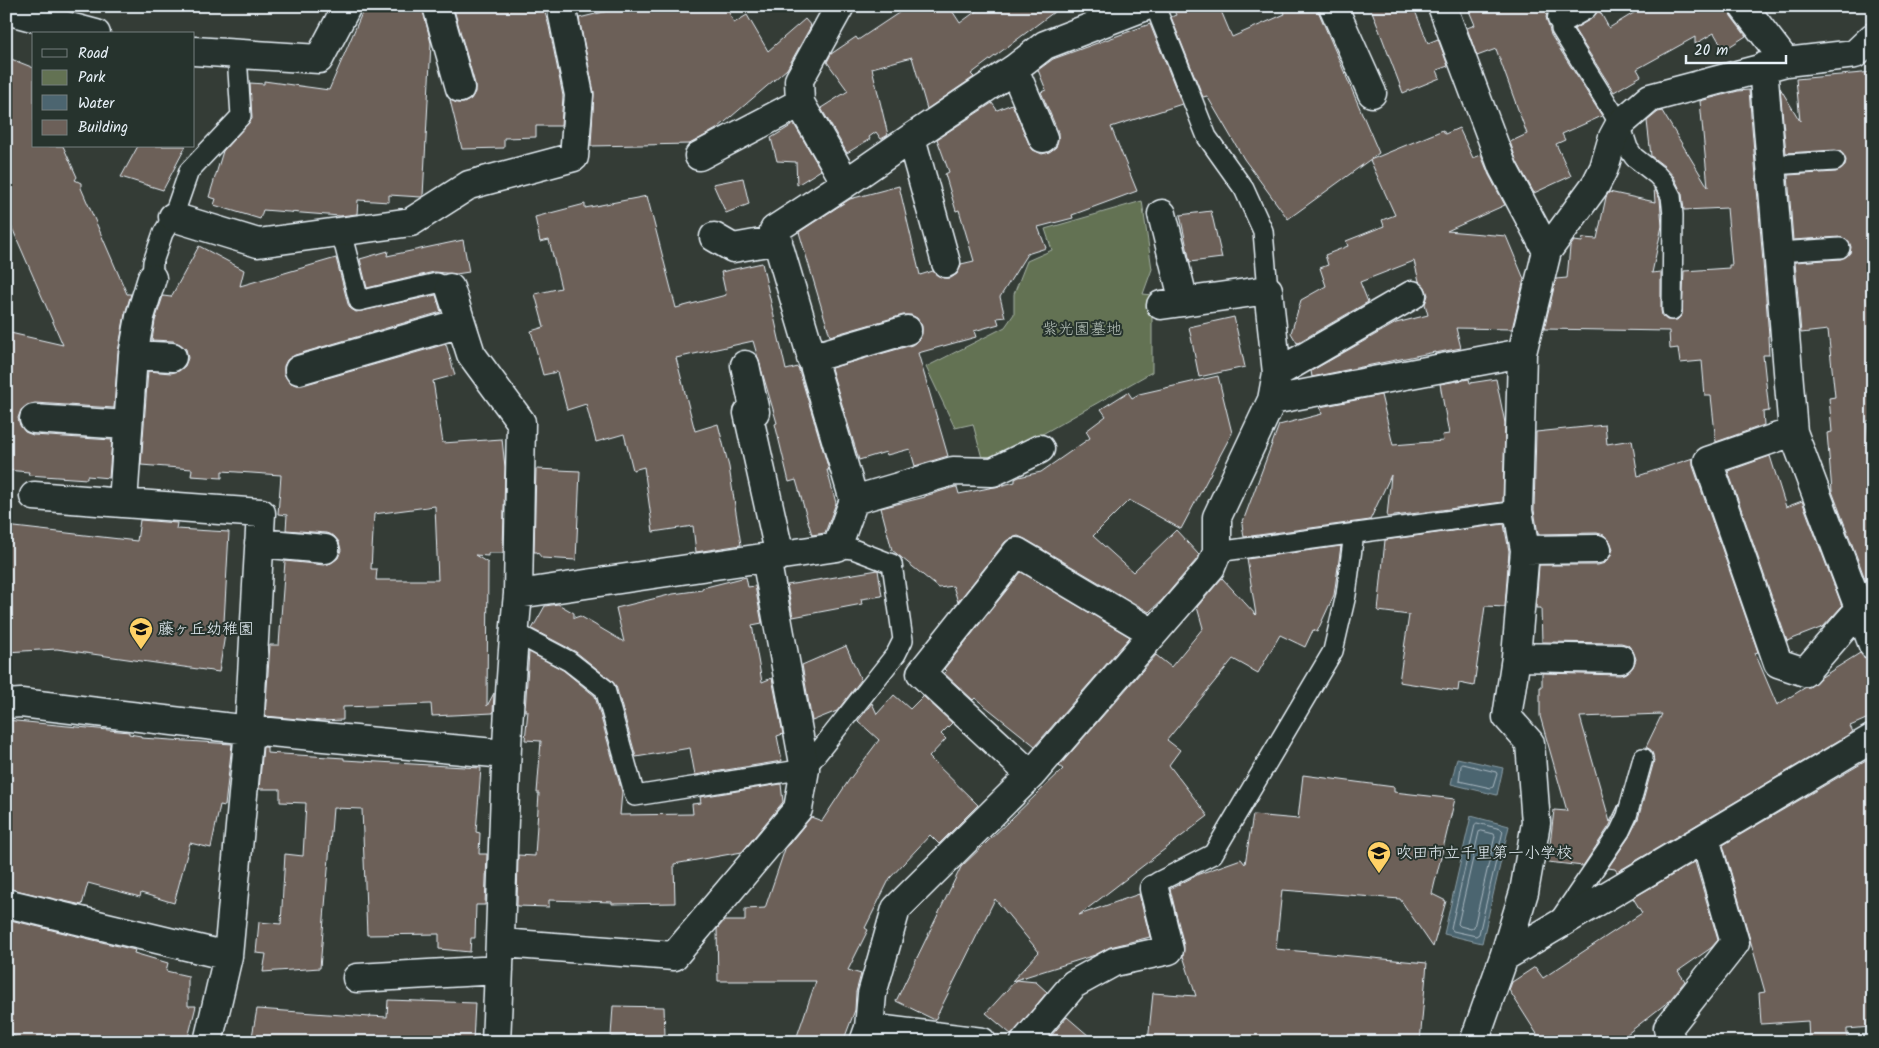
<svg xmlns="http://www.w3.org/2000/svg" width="1879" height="1048" font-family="Kalam,'Klee One',sans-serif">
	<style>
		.green { fill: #637253; stroke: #a6b2a6 }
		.water { fill: #4c6570; stroke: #8a9da6 }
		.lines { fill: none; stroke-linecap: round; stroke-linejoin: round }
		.shore { stroke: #aab9c2; stroke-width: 1 }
		.building { fill: #6c6059; stroke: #e8f1f8; fill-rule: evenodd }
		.lane-casing { stroke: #e8f1f8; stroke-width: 22 }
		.street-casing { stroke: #e8f1f8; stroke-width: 31 }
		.lane { stroke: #26332d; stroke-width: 19 }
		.street { stroke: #26332d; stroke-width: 28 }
		.labels { text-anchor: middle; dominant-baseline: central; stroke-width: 4; stroke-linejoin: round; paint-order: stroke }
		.park-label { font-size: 16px; fill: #b3beb6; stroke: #26332d }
		.poi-label { font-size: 16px; fill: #e8f1f8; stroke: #26332d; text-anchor: start }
	</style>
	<rect width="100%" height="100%" fill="#343c36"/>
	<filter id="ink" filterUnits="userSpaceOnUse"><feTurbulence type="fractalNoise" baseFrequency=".02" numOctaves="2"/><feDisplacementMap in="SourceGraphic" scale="10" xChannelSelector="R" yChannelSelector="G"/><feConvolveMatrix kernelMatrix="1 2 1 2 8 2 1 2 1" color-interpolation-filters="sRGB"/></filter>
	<g filter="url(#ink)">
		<path class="green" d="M1142,201L1152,269L1143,294L1152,295V372L1007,454L983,462L973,424L955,428L926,367L1005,327L1014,314V294L1027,261L1052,250L1045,229Z"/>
		<path class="water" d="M1457,758L1503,768L1497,795L1451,784Z
			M1471,816L1509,826L1482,943L1444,934Z"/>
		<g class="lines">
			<path class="shore" d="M1463,764L1496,772L1497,774L1493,787L1491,788L1459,781L1461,766Z
				M1477,823L1501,829L1503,831L1479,934L1476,936L1453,931L1451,928L1475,825Z
				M1482,831L1494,834L1495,836L1474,927L1471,929L1460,926L1458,924L1479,832Z"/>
		</g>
		<path class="building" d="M365,6H422L431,43L423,196L421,197L389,195V202L358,200L357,214L340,216L263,210L260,219L214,205L216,199L209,197L223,151L252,119L250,83L264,84V81L329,90Z
			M453,6H543L549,26L563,96L561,126H536V137L504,138V148L462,149L450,100L457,103H464L471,99L475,92V84Z
			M628,6H726L734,23L747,15L768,51L805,19L811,26L787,69L718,128L690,144L591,146L594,92L579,18Z
			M909,6H949L960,23L983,6H1062L971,74L974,77L927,109L912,57L872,68L888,135L881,139L876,132L869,137L870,139L847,153L821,108L848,91L827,62L831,54L856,37L858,40Z
			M1172,6H1219L1232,37L1285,14L1282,6H1316L1379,153L1288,219L1244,159L1207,96L1203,97L1171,17L1176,15Z
			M1370,6H1413L1428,43L1438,39L1448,66L1437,70L1440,78L1403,93Z
			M1467,6H1552L1548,11L1546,17L1551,35L1602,116L1562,134L1565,140L1556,144L1571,176L1534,193L1517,162L1510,142L1527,134L1496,49L1477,56L1467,28L1475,25Z
			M1645,6H1728L1731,16L1746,36L1724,50L1714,33L1695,44V37L1637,69L1641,76L1614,92L1574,29L1591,19L1596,14L1598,8L1609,28Z
			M1150,24L1182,104L1111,127L1137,191L1072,215L1073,218L1038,227L1046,248L1027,254L1000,297L1005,317L997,318L999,324L974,331L976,337L918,353L948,456L915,466L910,449L887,455L886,452L859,460L831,368L912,345L919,340L922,334V326L917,318L911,315H903L830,336L799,232L850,199L899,186L920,275L933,271L943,278H951L957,274L961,264L974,261L959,210L956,211L945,174L949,172L937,139L992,103L997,110L1012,104L1029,144L1033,150L1042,154L1049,152L1056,147L1058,139V132L1041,92L1046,90L1038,70L1053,59Z
			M6,57L34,68V146H63L77,177L75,180L81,183V188L127,294H131L125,314L118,352L114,408L35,403L27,405L21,410L18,418L20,425L25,432L33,435L112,440L109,478L87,476V479L28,475L29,472L6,470V332L63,345L6,214Z
			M1873,72V420L1867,421L1873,479V600L1832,491L1827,433L1832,432L1829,398L1835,397L1828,330L1801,333L1795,262L1841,259L1850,253L1851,247L1849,241L1840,237L1793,240L1788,175L1836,172L1845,166L1846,160L1840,151L1835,150L1786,153L1780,88L1800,121L1796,79Z
			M1749,90L1769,336H1768L1769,355H1763L1769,411L1763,412L1764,425L1716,442L1711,396H1705L1702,361L1680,363L1678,348L1670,349L1669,331L1544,329L1556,279L1567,278L1570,247L1574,241L1582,242L1583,238L1597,239L1606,197L1609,192L1655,202L1654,188L1660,199L1662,226L1652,273L1661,272V310L1662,316L1667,320H1677L1682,315L1684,271L1729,268V265H1732L1727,208L1684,210L1682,194L1674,177L1664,166L1651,156L1647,121L1658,112L1662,111L1708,187L1700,101L1738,91Z
			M794,124L821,170L797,185L796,162L777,161L771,138Z
			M1459,128L1473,158L1481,155L1489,175L1505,205L1447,231L1506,236L1524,279L1512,329L1456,328L1461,348L1435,353V352L1312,377L1311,371L1396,323L1428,315L1425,304L1428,295L1425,287L1419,281L1414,261L1360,282L1368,302L1297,343L1291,333L1301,300L1326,286L1320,268L1328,265L1325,255L1348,246L1346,241L1384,226L1382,220L1395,215L1370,160L1443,130L1445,134Z
			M138,146H186L163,190L121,177Z
			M743,178L749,204L726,213L713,184Z
			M647,196L676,308L726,295L721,272L762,263L786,370L798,367L829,470H827L836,503L825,533L812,535L796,480L789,482L775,424L777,423L753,341L676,358L695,431L718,424L729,467L741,545L696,552L693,526L653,532L644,467L633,470L624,434L596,442L586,404L567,410L557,372L543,375L531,331L544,327L535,294L561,288L549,240L540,242L535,217L585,204V208Z
			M1211,211L1222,258L1190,262L1180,215Z
			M463,240L469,272L456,274L434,272L367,288L360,259L388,251L387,256Z
			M199,246L244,270L240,286L336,258L348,304L351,309L356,312L436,295L441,312L295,355L287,360L284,366V374L289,382L296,385H303L446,344L455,375L433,381L443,443L502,439L505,467L503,553H488V556L475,555L488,563L487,706L494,693L493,713L432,716L431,704L343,707V720L321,721L265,716L270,645H279L285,561L324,565L331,563L338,558L341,550L339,542L334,536L326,533L286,530L287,515L278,514L281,475L222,471V478L191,476L192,469L141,465L148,371L171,373L179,371L185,366L188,358L186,349L180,344L173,341L152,340L155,321L163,296L171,297ZM435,506L438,580H376L377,569H371L374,514Z
			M1234,317L1245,367L1199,377L1189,327Z
			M1218,376L1232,433L1181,529L1129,500L1093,536L1133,572L1176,530L1199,555L1197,559L1162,600L1149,612L1025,539L1018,536L1011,538L1005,542L958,602L953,586L939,588L892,550L881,508L925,497V496L955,487H957L959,494L999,486L1015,482V479L1019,477L1041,472L1090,438L1086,431L1106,416L1101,409L1128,392L1132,398L1139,394Z
			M1469,379L1470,383L1496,379L1505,423L1503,502L1387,517L1391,475L1370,520L1244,537L1242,524L1279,425L1322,414L1320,407L1381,395L1393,445L1443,441L1442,435L1449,434L1440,384Z
			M1605,425L1607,444L1632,440L1638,476L1693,458V466L1758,652L1755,653L1777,705L1806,687H1810L1820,678L1860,653L1864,657L1873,660V716L1850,726L1853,732L1617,872L1615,869L1608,868L1629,837L1638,819L1654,761L1651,750L1646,747L1662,714L1580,717L1610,822L1619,804L1610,825L1583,866L1548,862L1554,810L1567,811L1540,716V687H1542V673L1620,675L1627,673L1633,667L1636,659L1633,651L1628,645L1621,643L1542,642L1541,608H1536L1539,565H1598L1605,563L1610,557L1613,549L1610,541L1604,535L1597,533L1538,534L1534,510L1536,432Z
			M1770,456L1786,507L1802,501L1842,606L1823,627L1787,641L1728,471Z
			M536,469L580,471L576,560L542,558L537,552H534Z
			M140,520L177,523L176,529L229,532L224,622H227L219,672L57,649L6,652V526L137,541Z
			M1504,524L1509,551L1505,607L1485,606L1474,686L1459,683L1458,691L1399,682L1409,615L1378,611L1385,540Z
			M1341,546L1334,595L1317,632L1313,630L1305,647L1280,635L1258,673L1233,659L1167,740L1180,750L1169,765L1208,816L1079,915L1139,894L1150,937L1110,947L1095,955L1012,981L1039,952L995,899L935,1020L896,1001L961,867L1063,769L1059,766L1156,655L1171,667L1203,628L1197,607L1222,578L1256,615L1247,559Z
			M878,570L882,596L861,599L862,604L793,617L787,585Z
			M1021,572L1130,637L1035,746L975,698L973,700L944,673L946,671L944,669Z
			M746,577L748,587L755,586L762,623L752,625L762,682L772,678L783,734L777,736L782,761L695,775L690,748L636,757L616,686L612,681L576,652L532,629L545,606L558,604L574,613V618L580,616L624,642L616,608L673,594L702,590V588Z
			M846,646L861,680L837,711L812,721L802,665Z
			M529,652L563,670L595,696L622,792L620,815L693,814L692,804L701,803L700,797L781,784L783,802L742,852L674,864L675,903L612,904V902L549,900V907L517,906L518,855L535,856L539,793H537L541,741L525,740L528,711H525Z
			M894,695L910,709L923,696L952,723L941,734L946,739L929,757L978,805L939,844L930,835L890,878L865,928L868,930L848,970L861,974L856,992L855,1010L843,1042H795L816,981H718L717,929L724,921H745V909L765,908L785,849L811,817L822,821L849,780L879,740L858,721L872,703L877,714Z
			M6,720L129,732V734L141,736V738L232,744L225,806L220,805L211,848L190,843L174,903L141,893L140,897L88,883L82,905L6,888Z
			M263,747H267V753L344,758V760L481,768L476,832L480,833L479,854H487L485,905H476L475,938H471L470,952L439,949V934L367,935L362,809L333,808L320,968L263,972L266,954L256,953L259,922L281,924L285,854L303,856L306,803L280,802V789H259Z
			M1871,758L1873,761V1012H1871V1027L1847,1029V1040L1809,1042L1808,1021L1761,1024L1759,993L1765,992L1723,845Z
			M1303,775L1394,787V792L1455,799L1432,894L1446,901L1433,947L1400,899L1282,890L1276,949L1427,963L1420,1042H1148L1153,993L1196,996L1183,956L1184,946L1170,889L1199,874L1241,859L1245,864L1253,815L1298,819Z
			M1695,862L1718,940L1711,948L1678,971L1685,981L1669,1001L1617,1042H1542L1509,990L1512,982L1535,967L1543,978L1642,913L1633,898Z
			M6,919L135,950L134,953L168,963L166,971L188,976V1006H196L187,1042H25L6,1032Z
			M1016,980L1036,982L1047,992L1012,1035L986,1013Z
			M388,1000L475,1003L473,1042H251L257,1009L370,1017V1016L387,1017Z
			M613,1006L664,1007L665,1035L611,1036Z
			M1067,1017L1096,1042H1046Z"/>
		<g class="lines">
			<g class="lane-casing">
				<path id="lane" d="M1151,6L1157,11L1207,137L1244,189L1263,231L1268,290
					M1562,18L1561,29L1620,124L1628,148L1634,157L1657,175L1664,183L1671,196L1673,215L1672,310
					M1771,165L1835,161
					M341,232L359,301L437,283L450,288
					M1778,252L1840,248
					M152,278L153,262L163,233L173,217L189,171L241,116L238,71
					M1217,552L1518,511
					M514,632L569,661L605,689L635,796L805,769L896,654L903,640L892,564L853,549L837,547
					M1154,889L1158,882L1213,854L1333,651L1346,595L1354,533
					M1558,922L1620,831L1627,816L1643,758"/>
			</g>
			<g class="street-casing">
				<path id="street" d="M437,6L460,88
					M1333,6L1372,93
					M1442,6L1503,168L1547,251
					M1743,6L1786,62
					M6,10L96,34
					M1562,18L1583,6
					M194,51L319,59L347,6
					M1763,67L1793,432L1873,645
					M1014,69L1043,138
					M911,138L946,263
					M699,156L800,103
					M846,183L911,138L1014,69L1045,45L1146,6
					M1162,214L1184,302
					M173,217L258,243L411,222L469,185L574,157L579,95L561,6
					M714,237L733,248L778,240
					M152,278L140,317L133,355L123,503L261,513L249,730L228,956L208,1042
					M450,288L471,354L521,422L518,594
					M1161,305L1268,290L1277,373L1272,400
					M133,355L172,357
					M811,358L907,330
					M745,365L755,412L748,413L780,556
					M299,370L461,323
					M1277,373L1412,295
					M34,419L127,425
					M1793,432L1708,461L1778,663L1805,672L1859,610
					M34,496L123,503
					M854,500L953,471L993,472L1040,449
					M259,543L325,549
					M1525,550L1597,549
					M1516,657L1620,659
					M6,704L21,703L249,730L505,754
					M1031,775L921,673L1017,552L1153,633
					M6,903L228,956
					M501,943L674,956L798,809L805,769L766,558
					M1504,957L1873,738
					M357,978L499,970
					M869,1028L982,1042
					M496,1042C503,892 503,743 518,594L837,547L854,500L774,230L846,183L800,103L799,80L840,6
					M864,1042L869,1028L872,994L896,909L1031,775L1211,567L1217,552V517L1272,400L1522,353
					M1025,1042L1074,984L1114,962L1169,950L1154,889
					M1474,1042L1504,957L1524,892L1536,823L1530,743L1507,717L1516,657L1525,550L1518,511L1522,353L1547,251L1596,184L1604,168L1613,137L1620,124L1650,98L1786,62L1855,54L1873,37
					M1671,1042L1668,1028L1735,943L1705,838"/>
			</g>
			<use href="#lane" class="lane"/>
			<use href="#street" class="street"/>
		</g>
	</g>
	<defs>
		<g id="school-pin" transform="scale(1.25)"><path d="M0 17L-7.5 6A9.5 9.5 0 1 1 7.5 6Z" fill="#ffd166" stroke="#26332d"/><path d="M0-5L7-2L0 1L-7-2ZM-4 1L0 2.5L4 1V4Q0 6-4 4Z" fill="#111"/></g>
	</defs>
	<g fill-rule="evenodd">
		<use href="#school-pin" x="141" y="629"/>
		<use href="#school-pin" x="1379" y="853"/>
	</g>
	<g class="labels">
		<g class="park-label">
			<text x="1082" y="329">紫光園墓地</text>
		</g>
		<g class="poi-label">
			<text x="158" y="629">藤ヶ丘幼稚園</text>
			<text x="1396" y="853">吹田市立千里第一小学校</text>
		</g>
	</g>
	<rect width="1879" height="1048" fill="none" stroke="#26332d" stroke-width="25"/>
	<rect x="12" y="12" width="1854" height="1023" fill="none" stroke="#e8f1f8" stroke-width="2" filter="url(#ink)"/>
	<rect x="32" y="32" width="162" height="115" fill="#26332d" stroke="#747f7e"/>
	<rect x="42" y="49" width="25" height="8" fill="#26332d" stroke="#747f7e"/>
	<text x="78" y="58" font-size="15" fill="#e8f1f8">Road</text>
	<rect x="42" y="70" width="25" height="15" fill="#637253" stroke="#747f7e"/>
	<text x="78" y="82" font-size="15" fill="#e8f1f8">Park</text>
	<rect x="42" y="95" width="25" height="15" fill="#4c6570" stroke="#747f7e"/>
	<text x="78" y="108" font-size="15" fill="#e8f1f8">Water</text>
	<rect x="42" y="120" width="25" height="15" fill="#6c6059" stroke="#747f7e"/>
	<text x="78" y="132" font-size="15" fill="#e8f1f8">Building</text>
	<path d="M1686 55v8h100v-8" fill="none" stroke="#e8f1f8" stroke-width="2.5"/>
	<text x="1694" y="55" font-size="15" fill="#e8f1f8" stroke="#26332d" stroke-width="4" paint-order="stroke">20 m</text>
</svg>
